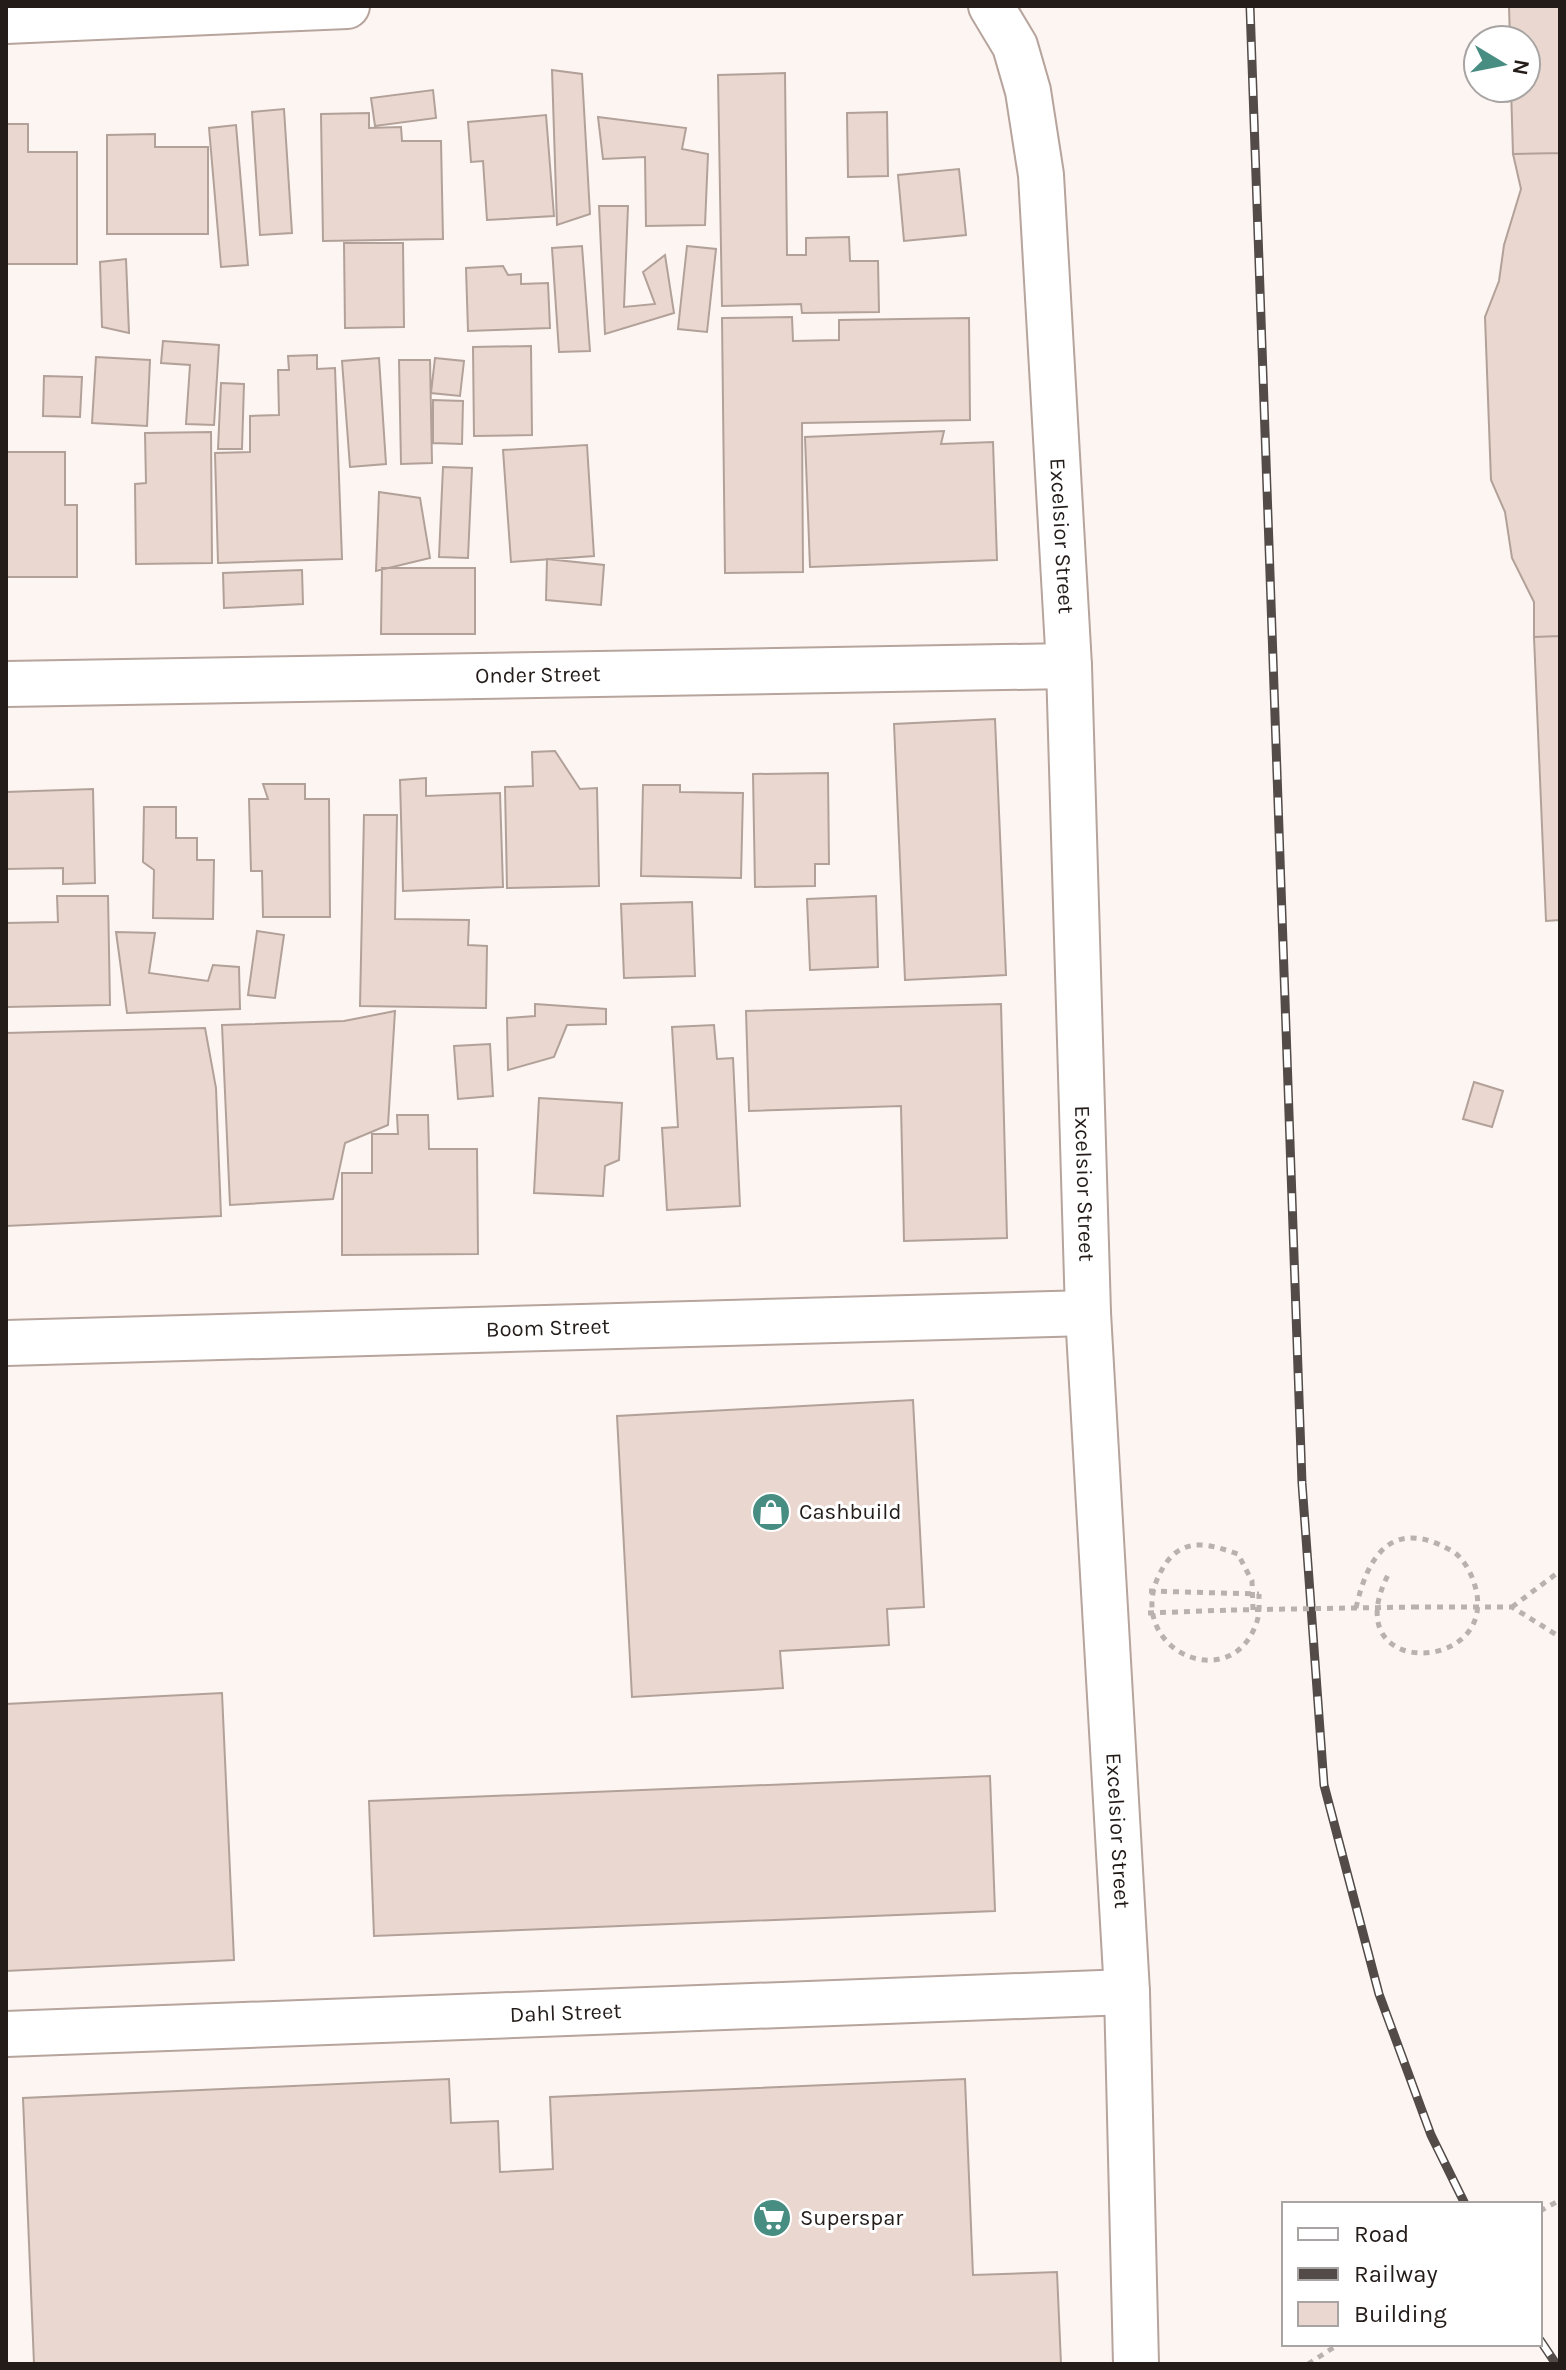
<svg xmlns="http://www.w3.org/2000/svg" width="1566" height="2370" font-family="Karla,sans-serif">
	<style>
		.building { fill: #ead8d0; stroke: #b2a199; stroke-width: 2 }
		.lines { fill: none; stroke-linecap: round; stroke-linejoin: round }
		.minor-casing { stroke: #b6a49d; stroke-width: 48 }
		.path { stroke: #b9b1ae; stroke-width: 5; stroke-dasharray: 6 6; stroke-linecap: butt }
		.minor { stroke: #fff; stroke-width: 44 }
		.rail-casing { stroke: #524b48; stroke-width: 9 }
		.rail { stroke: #fff; stroke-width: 6; stroke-dasharray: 18; stroke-linecap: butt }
		.path-bridge { stroke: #b9b1ae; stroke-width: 5; stroke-dasharray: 6 6; stroke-linecap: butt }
		.labels { text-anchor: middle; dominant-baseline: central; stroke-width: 6; stroke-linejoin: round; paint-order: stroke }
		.street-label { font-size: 22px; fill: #231c19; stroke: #fff }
		.poi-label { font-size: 22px; fill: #231c19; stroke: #fff; text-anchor: start }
	</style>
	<rect width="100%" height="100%" fill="#fdf5f2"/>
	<path class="building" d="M1509,6H1560V153L1513,154L1511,88H1526V40H1510Z
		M552,70L582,74L590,214L557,225Z
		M785,73L787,255H806V238L849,237L850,261H878L879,312L802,313L801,304L722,306L718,75Z
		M433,90L436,118L375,126L371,98Z
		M284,109L292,233L260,235L252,112Z
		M887,112L888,176L848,177L847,113Z
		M369,113V128L401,127L402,141H441L443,239L323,241L321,114Z
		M546,115L554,216L487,220L483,161L471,162L468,122Z
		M598,117L686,128L682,149L708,154L705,225L646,226L645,157L603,159Z
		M6,124H28V152H77V264H6Z
		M236,125L248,265L221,267L209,128Z
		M155,134V147H208V234H107V135Z
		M1560,153V636L1534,637V602L1512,558L1505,512L1491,480L1485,317L1499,281L1504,245L1521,189L1513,154Z
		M959,169L966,235L904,241L898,175Z
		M599,206H628L624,307L655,304L643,272L665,255L674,313L605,334Z
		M344,243H403L404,327L345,328Z
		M582,246L590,351L559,352L552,248Z
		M687,246L716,249L707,332L678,329Z
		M126,259L129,333L102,327L100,262Z
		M503,266L508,275L521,274V284L548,283L550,328L468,331L466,268Z
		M792,317L793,341L839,340V320L969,318L970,420L802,423L803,572L725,573L722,318Z
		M163,341L219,345L214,425L186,424L190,365L161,363Z
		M531,346L532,435L474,436L473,347Z
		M317,355V369L335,368L342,559L218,563L215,453L250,452V416L279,415L278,370H289L288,356Z
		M96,357L150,360L147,426L92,423Z
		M379,358L386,464L350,467L342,361Z
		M435,358L464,361L460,396L431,393Z
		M399,360H430L432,463L401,464Z
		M44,376L82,377L80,417L43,416Z
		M221,383L244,384L242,449H218Z
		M433,400L463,401L462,444L433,443Z
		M944,431L941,444L993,442L997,560L810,567L805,437Z
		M211,432L212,563L136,564L135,484L146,483L145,433Z
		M587,445L594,556L511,562L503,450Z
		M6,452H65V505H77V577H6Z
		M443,467L472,468L468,558L439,557Z
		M379,492L420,498L430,558L376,571Z
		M547,559L604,565L601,605L546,600Z
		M382,568H475V634H381Z
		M302,570L303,604L224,608L223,573Z
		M1560,636V920L1546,921L1534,637Z
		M995,719L1006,975L905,980L894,724Z
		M555,751L580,789L597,788L599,886L507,888L505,787L533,786L532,752Z
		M828,773L829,864H815V886L755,887L753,774Z
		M426,778V796L500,793L503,887L403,891L400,780Z
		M263,784H305V799H329L330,917H263L262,871H251L249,799H268Z
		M643,785H680V792L743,793L741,878L641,876Z
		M93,789L95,883L63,884V868L6,869V792Z
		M144,807H176V838H197V860H214L213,919L153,918L154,870L143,862Z
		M364,815H397L395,919L469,920L468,945L487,946L486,1008L360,1006Z
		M57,896H108L110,1005L6,1007V923L58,922Z
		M876,896L878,967L810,970L807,899Z
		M692,902L695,976L624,978L621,904Z
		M257,931L284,935L275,998L248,995Z
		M116,932L155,933L149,973L208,981L213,965L239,967L240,1009L127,1013Z
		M535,1004L606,1009V1024L567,1025L554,1057L508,1070L507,1018L535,1016Z
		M1001,1004L1007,1238L904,1241L901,1106L749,1111L746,1011Z
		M395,1011L388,1125L345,1143L333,1199L230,1205L222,1025L344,1021Z
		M714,1025L717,1059L733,1058L740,1206L667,1210L662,1128L678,1127L672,1027Z
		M205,1028L216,1088L221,1216L6,1226V1033Z
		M490,1044L493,1096L458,1099L454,1046Z
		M1474,1082L1503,1091L1492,1127L1463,1119Z
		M539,1098L622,1103L619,1160L605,1166L603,1196L534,1193Z
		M397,1115H428L429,1149H477L478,1254L342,1255V1173H372V1134H398Z
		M913,1400L924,1607L887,1609L889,1645L780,1651L783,1688L632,1697L617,1416Z
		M222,1693L234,1960L6,1971V1704Z
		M990,1776L995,1911L374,1936L369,1801Z
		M449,2079L451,2123L498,2121L500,2172L553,2169L550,2097L965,2079L973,2275L1057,2272L1061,2364H34L23,2098Z"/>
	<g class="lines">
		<g class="minor-casing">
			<g id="minor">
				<path id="s1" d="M991,6L1015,46L1028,91L1041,175L1069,666L1088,1313L1127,1992L1136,2364"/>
				<path d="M6,21L347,6"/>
				<path id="s2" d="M6,684L1069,666"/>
				<path id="s3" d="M6,1343L1088,1313"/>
				<path id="s4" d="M6,2034L1127,1992"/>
			</g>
		</g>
		<path class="path" d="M1149,1591L1259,1594
			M1413,1607H1512L1560,1637
			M1512,1607L1560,1571
			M1148,1613L1231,1610
			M1540,2211L1560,2200
			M1308,2364L1339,2344"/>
		<use href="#minor" class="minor"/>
		<g class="rail-casing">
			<path id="rail" d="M1250,6L1302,1483L1324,1785L1379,1994L1431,2135L1465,2204
				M1540,2340L1556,2364"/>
		</g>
		<use href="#rail" class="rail"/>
		<path class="path-bridge" d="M1356,1608C1368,1554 1393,1517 1452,1551C1463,1557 1472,1574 1475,1586C1501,1674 1332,1681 1389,1573
			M1231,1610L1413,1607
			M1253,1610L1252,1581L1238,1554C1212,1545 1185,1536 1166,1563C1112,1643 1229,1701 1256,1624C1260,1615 1259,1603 1259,1594"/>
	</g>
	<defs>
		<g id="shop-disc" transform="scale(2)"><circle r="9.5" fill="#488d82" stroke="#fff"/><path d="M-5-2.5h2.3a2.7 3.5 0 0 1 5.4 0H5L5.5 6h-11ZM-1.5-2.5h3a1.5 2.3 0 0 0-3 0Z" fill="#fff"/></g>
		<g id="supermarket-disc" transform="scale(2)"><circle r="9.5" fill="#488d82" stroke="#fff"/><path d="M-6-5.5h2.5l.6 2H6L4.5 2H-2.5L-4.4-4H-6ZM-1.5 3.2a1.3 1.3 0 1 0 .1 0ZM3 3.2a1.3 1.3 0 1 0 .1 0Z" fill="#fff"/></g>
	</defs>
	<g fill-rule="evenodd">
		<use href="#shop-disc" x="771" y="1512"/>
		<use href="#supermarket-disc" x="772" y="2218"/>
	</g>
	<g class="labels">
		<g class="street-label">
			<text stroke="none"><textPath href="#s1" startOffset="540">Excelsior Street</textPath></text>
			<text stroke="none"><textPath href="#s2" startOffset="532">Onder Street</textPath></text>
			<text stroke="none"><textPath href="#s1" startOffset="1188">Excelsior Street</textPath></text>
			<text stroke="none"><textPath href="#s3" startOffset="542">Boom Street</textPath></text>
			<text stroke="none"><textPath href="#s1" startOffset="1836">Excelsior Street</textPath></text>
			<text stroke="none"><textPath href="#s4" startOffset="560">Dahl Street</textPath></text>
		</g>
		<g class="poi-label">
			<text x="799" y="1512">Cashbuild</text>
			<text x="800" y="2218">Superspar</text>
		</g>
	</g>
	<rect width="1566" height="2370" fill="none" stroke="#231c19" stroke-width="16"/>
	<rect x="1282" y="2202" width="260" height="144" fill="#ffffff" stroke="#a7a4a3" stroke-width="2"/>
	<rect x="1298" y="2228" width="40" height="12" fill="#ffffff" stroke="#a7a4a3" stroke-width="2"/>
	<text x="1354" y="2242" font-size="24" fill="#231c19">Road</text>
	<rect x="1298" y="2268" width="40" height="12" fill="#524b48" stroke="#a7a4a3" stroke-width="2"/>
	<text x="1354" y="2282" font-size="24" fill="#231c19">Railway</text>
	<rect x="1298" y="2302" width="40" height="24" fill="#ead8d0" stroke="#a7a4a3" stroke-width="2"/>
	<text x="1354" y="2322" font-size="24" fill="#231c19">Building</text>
	<g transform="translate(1502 64) rotate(100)"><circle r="38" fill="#ffffff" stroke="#a7a4a3" stroke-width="2"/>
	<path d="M0-6L14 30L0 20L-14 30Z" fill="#488d82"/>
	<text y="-12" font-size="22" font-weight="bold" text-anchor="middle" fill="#231c19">N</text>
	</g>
</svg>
